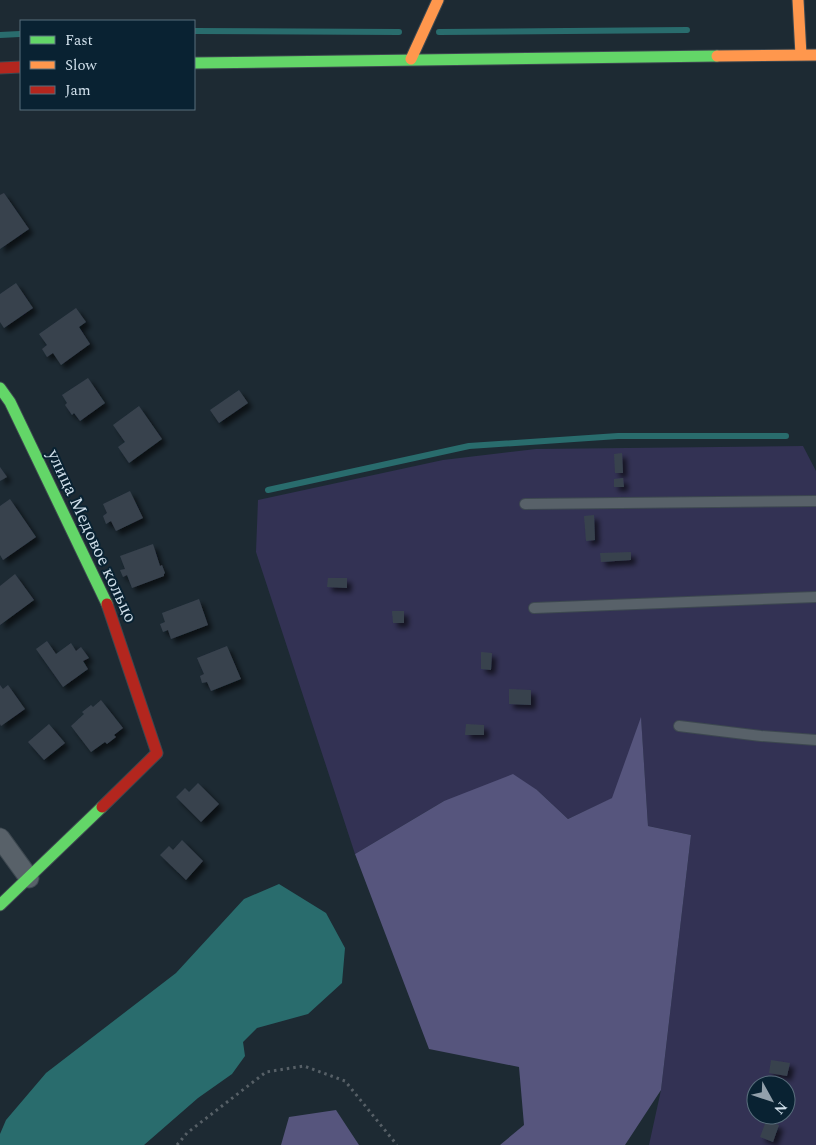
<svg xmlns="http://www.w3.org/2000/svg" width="816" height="1145" font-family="Spectral,serif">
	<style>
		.green { fill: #333254; fill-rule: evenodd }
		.forest { fill: #56557d }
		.water { fill: #296c6d }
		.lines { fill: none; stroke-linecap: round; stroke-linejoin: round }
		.stream { stroke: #296c6d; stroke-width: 6 }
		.building { fill: #38424e; filter: url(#shadow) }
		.lane-casing { stroke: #3d4850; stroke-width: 12 }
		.street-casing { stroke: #3d4850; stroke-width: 21 }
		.fast-casing { stroke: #3d4850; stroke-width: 13 }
		.slow-casing { stroke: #3d4850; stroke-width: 13 }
		.jam-casing { stroke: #3d4850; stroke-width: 13 }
		.path { stroke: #576067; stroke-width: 3; stroke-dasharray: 2.5 4; stroke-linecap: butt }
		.lane { stroke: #586169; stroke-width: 10 }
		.street { stroke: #586169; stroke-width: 19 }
		.fast { stroke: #63d668; stroke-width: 11 }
		.slow { stroke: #ff974d; stroke-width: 11 }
		.jam { stroke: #b3261e; stroke-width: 11 }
		.labels { text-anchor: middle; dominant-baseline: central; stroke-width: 4; stroke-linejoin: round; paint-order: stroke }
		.street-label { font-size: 18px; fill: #d1e0eb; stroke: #092232 }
	</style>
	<defs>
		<filter id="shadow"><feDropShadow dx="4.5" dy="4.5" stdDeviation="2.5" flood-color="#0009"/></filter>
	</defs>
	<rect width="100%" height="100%" fill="#1d2a33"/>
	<path class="green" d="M803,446L816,471V1145H649L661,1090L691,835L648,826L641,719L613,798L568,819L537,790L444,801L355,854L256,552L258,500L443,460L536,449ZM756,1085H786V1115H756Z"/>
	<path class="forest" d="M641,717L648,826L691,835L661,1090L625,1145H500L524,1125L519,1067L429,1049L355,854L444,801L513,774L537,790L568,819L612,798Z
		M336,1110L359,1145H281L289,1117Z"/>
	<path class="water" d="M279,884L326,913L345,948L342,983L308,1014L257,1028L243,1042L245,1056L232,1074L198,1098L144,1145H0V1134L6,1120L46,1073L176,973L244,899Z"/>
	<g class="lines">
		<path class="stream" d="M194,31L399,32
			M439,32L687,30
			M0,35L20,34
			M268,490L469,446L618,436H786"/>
	</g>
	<path class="building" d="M4,193L29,229L0,249V195Z
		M16,283L33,308L4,328L0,322V294Z
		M76,308L86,322L79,327L90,344L61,365L53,353L47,357L42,349L47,345L39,334Z
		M88,378L105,403L80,421L74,413L72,415L65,405L67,403L62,395Z
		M239,390L248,403L219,423L210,410Z
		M139,406L162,439L129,463L118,447L125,442L113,425Z
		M622,453L623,473H615L614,454Z
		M0,467L7,477L0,481Z
		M623,478L624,487H614V479Z
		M130,491L143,518L116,531L111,521L106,524L103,516L107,513L103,504Z
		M10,499L36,537L3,560L0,555V506Z
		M594,515L595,540L586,541L584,516Z
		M153,544L160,566L162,565L165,573L164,574V576L132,588L127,575L123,577L120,570L125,569L120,556Z
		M631,552V560L601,562L600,553Z
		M15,574L34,600L0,625V586Z
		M328,578H347V588L327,587Z
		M199,599L208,625L171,639L168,630L163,632L160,624L165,622L162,613Z
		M392,611H404V623H393Z
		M47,641L56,654L71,643L76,651L81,647L89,658L83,661L88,669L63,687L36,649Z
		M227,646L241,679L211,691L207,682L202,683L200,676L204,674L197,658Z
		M481,652L492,653L491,670L481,669Z
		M0,685L3,689L8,685L25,709L1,726L0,724Z
		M509,689L531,690V705L509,704Z
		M101,700L123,728L114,735L116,737L107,744L105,742L91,752L71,726L84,714L82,712L91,705L93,707Z
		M49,724L65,743L44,760L28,742Z
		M466,724L484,725V735H465Z
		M198,783L219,804L201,822L176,797L185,788L189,792Z
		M182,840L203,861L186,880L160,855L169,846L173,850Z
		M771,1060L790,1063L787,1076L769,1073Z
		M766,1121L779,1125L773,1142L760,1137Z"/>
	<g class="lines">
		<g class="lane-casing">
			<path id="lane" d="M525,504L816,501
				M534,608L816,597
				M679,726L761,736L816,740"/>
		</g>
		<g class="street-casing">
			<path id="street" d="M0,838L29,878"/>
		</g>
		<g class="fast-casing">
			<path id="fast" d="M194,63L717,56
				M0,388L10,402L107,604
				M0,905L102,807"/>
		</g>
		<g class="slow-casing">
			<path id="slow" d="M798,0L801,55
				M717,56L816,55
				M411,59L438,0"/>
		</g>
		<g class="jam-casing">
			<path id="jam" d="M0,68L21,67
				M102,807L157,753L107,604"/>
		</g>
		<path class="path" d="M177,1145L187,1133L266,1072L304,1066L345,1081L397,1145"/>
		<use href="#lane" class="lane"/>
		<use href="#street" class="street"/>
		<use href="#fast" class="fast"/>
		<use href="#slow" class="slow"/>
		<use href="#jam" class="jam"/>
	</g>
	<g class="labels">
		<g class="street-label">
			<text transform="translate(92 536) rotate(65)">улица Медовое кольцо</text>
		</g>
	</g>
	<rect x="20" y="20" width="175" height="90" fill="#092232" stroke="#596e7c"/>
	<rect x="30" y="36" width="25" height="8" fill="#63d668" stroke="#596e7c"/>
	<text x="65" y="45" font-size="15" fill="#d1e0eb">Fast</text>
	<rect x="30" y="61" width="25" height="8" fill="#ff974d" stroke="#596e7c"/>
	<text x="65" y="70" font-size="15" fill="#d1e0eb">Slow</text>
	<rect x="30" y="86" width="25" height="8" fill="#b3261e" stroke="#596e7c"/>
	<text x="65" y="95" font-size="15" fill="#d1e0eb">Jam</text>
	<g transform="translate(771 1100) rotate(130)"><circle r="24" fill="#092232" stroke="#596e7c"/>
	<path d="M0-4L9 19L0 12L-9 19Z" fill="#92a0ab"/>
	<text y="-8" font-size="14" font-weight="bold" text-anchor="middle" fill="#d1e0eb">N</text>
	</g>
</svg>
